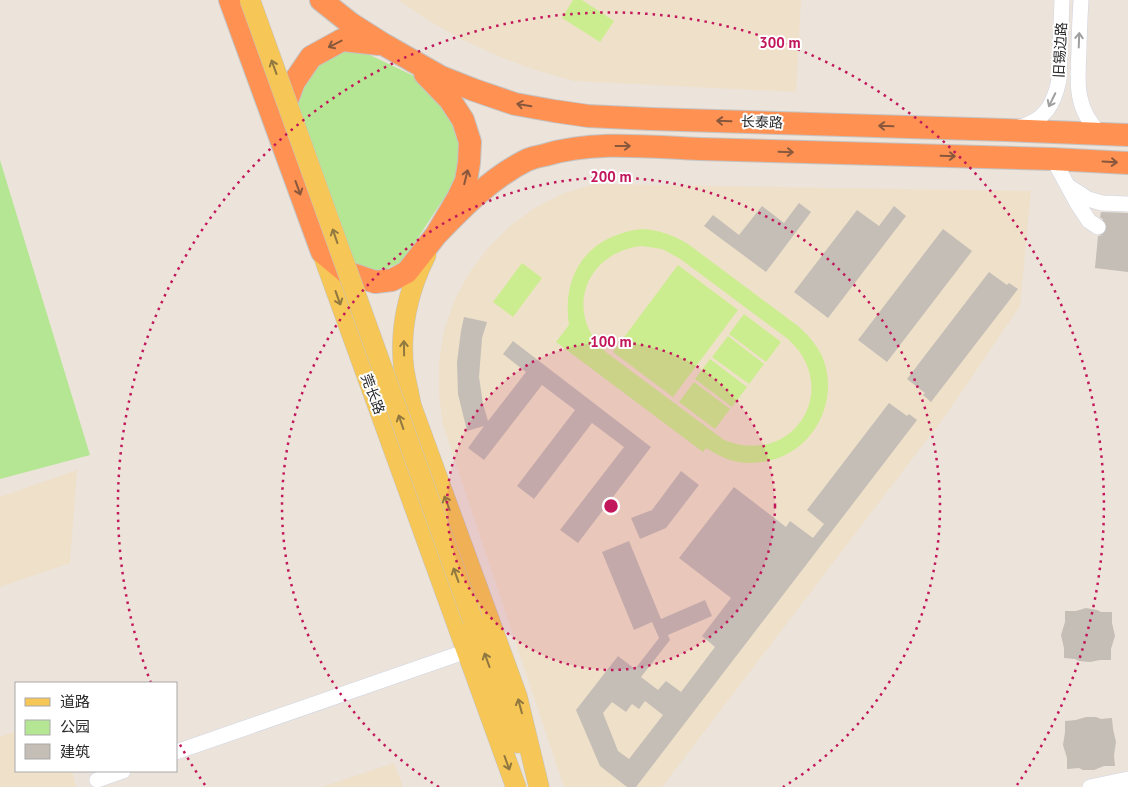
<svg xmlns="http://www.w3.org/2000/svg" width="1128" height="787" font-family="'PT Sans','Noto Sans SC',sans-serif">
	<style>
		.education { fill: #efe0c9 }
		.green { fill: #b5e694 }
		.pitch { fill: #cbed8f; fill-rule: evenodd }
		.building { fill: #c4beb6; fill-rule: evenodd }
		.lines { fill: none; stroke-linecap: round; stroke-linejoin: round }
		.minor-tunnel { stroke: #c5beb7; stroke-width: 15; stroke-dasharray: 15 8; stroke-linecap: butt }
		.minor-casing { stroke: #d0d5e3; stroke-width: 16 }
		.major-casing { stroke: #c3c3c3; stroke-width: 21 }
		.highway-casing { stroke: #c3c3c3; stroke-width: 24 }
		.minor { stroke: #fff; stroke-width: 15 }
		.major { stroke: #f6c756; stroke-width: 20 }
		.highway { stroke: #ff9253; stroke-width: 22 }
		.major-bridge-casing { stroke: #c3c3c3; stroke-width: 21; stroke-linecap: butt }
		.major-bridge { stroke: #f6c756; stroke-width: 20 }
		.oneway { stroke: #9f9f9f }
		.oneway2 { stroke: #89583c }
		.oneway3 { stroke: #907840 }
		.ring { fill: none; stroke: #c2185b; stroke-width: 2.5; stroke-dasharray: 2.5 5 }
		.labels { text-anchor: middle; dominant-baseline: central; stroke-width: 4; stroke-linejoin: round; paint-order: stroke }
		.street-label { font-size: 14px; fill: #292929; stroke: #fff }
		.centre { fill: #c2185b; stroke: #fff; stroke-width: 2.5 }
		.ring-label { font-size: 15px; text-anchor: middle; font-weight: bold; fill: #c2185b; stroke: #fff; stroke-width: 4; stroke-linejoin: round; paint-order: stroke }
	</style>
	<rect width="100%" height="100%" fill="#ece3da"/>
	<path class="education" d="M398,0H801L796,92L574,81L535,70L498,56L461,39L426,19Z
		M595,184L1031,191L1020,306L948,412L662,787H564L443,425L439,394V362L444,331L454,301L469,273L488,248L510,226L536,207L564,193Z
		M77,470L70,563L0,587V497Z
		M16,731V771H72L76,787H0V737Z
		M394,763L403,787H322Z"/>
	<path class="green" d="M349,45L414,76L458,121L462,154L459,177L438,207L416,241L405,260L382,271L363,268L337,259L303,191L297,96L310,70Z
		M0,160L90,455L0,479Z"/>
	<path class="pitch" d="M573,0H582L614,21L600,42L562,18Z
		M642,229C659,230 673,235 688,244L798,326C808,335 816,344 822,356C840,398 816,448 772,460C757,464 741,464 727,459C719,456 713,452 706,448L703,452L556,342L569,325C561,273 589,235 642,229ZM642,246L662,249L679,258L788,339C843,389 793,468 724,440L607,353C563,315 584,252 642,246Z
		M522,263L542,278L513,317L493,302Z
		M678,265L738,310L673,397L613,352Z
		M744,314L781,342L766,362L729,334Z
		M728,336L764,364L749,384L712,357Z
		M710,359L747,387L732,407L695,379Z
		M694,382L730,409L715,429L679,402Z"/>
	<path class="building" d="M799,203L811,212L766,272L704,226L713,215L739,235L762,206L784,223Z
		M894,206L906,216L828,318L794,292L857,210L879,226Z
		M1101,212L1128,213V272L1095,268L1098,236L1103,235L1105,233L1107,228L1106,222L1100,217Z
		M943,229L972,251L887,362L858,340Z
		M989,272L1007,285L1009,283L1018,289L931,402L923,395L925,393L907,379Z
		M464,317L487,322L482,338L479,377L483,404L488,421L526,372L503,354L513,341L651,447L578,543L560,530L624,447L592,423L534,499L517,486L575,410L542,385L484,460L468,448L484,426L467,431L458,394L457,362L461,331Z
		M889,403L907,416L909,414L917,420L636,787H627L600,766L576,710L618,656L635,669L659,638L652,622L634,630L602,552L629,541L661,619L705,600L712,616L668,635L670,640L641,677L658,690L666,681L681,692L715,647L702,636L731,598L679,558L734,487L786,527L790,521L813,538L824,524L807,510ZM645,701L663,715L629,759L618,751L603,713L612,702L626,712L632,704L639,709Z
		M681,471L699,485L666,528L640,539L631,518L652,510Z
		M1086,608L1097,610L1101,612H1112V623L1115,636L1111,649V660H1100L1090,662L1079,661L1075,659L1064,658V648L1061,635L1065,622V611H1076Z
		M1086,717H1096L1101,719L1112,718L1113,729L1116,742L1114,755L1115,766H1104L1094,770H1083L1079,768L1067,769V758L1063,745L1065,732V721L1076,720Z"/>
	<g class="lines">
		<path class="minor-tunnel" d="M1098,227L1128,230"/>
		<g class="minor-casing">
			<path id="minor" d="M1081,0C1080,17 1079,34 1079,51C1077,82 1075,111 1101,134
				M1019,127C1045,121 1054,104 1059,80L1062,0
				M1053,159L1077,203L1089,221L1098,227
				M1068,186L1088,199L1102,203L1128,204
				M176,752L467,651
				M97,780L123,771
				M1090,787L1128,779"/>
		</g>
		<g class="major-casing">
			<path id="major" d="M322,252L516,787
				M426,255C408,290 399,331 404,370C406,382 409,393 411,405L517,696L539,787
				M473,621L518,743"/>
		</g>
		<g class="highway-casing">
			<path id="highway" d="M230,0L322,252L346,272L375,282L392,280L407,272L436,235L458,198L466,181L469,163L470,142L463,120L450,100L425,74
				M321,0L350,23L383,44L441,77L474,90L515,104L554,111L588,116L651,119L1005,130L1128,135
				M282,115L283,111L294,82L311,57L342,40L379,44
				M436,235C463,207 491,178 527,160C532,158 539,156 545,155C595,140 649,147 700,149L1053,159L1128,163"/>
		</g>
		<use href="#minor" class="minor"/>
		<use href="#major" class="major"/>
		<use href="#highway" class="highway"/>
		<g class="major-bridge-casing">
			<path id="major-bridge" d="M250,0L473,621"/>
		</g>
		<use href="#major-bridge" class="major-bridge"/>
	</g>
	<defs><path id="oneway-shaft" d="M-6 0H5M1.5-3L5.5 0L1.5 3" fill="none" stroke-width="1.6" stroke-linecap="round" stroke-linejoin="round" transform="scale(1.25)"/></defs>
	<g class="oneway">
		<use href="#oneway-shaft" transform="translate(1079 40) rotate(-88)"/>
		<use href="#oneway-shaft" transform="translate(1052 100) rotate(116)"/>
	</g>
	<g class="oneway2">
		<use href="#oneway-shaft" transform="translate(335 44) rotate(153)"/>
		<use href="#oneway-shaft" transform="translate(524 105) rotate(-170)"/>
		<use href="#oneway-shaft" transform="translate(724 121) rotate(-178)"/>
		<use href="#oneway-shaft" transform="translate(886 126) rotate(-178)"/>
		<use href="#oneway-shaft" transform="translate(623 146)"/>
		<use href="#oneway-shaft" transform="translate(786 152) rotate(2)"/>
		<use href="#oneway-shaft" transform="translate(948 156) rotate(2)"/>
		<use href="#oneway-shaft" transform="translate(1110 162) rotate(3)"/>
		<use href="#oneway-shaft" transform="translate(466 177) rotate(-76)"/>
		<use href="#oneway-shaft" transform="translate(298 188) rotate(70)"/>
	</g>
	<g class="oneway3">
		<use href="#oneway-shaft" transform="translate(274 67) rotate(-110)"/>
		<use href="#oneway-shaft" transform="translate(335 236) rotate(-109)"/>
		<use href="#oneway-shaft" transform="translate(338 298) rotate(70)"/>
		<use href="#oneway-shaft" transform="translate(404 348) rotate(-91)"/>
		<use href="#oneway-shaft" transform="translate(401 422) rotate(-109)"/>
		<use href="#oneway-shaft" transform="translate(447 503) rotate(-111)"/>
		<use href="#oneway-shaft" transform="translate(456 575) rotate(-110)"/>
		<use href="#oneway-shaft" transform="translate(487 660) rotate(-110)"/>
		<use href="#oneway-shaft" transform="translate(520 706) rotate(-105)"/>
		<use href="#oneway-shaft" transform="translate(507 763) rotate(70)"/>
	</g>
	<circle cx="611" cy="506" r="164" fill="#c2185b" fill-opacity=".12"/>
	<g class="ring">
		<circle cx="611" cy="506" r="164"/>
		<path d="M439 787A329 329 0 1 1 783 787"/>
		<path d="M205 785A493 493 0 0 1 178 741M151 683A493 493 0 1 1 1017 785"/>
	</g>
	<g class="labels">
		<g class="street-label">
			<text transform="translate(1060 50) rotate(-87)">旧锡边路</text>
			<text transform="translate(762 122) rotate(2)">长泰路</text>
			<text transform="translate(373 394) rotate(70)">莞长路</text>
		</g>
	</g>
	<circle cx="611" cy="506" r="8" class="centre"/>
	<g class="ring-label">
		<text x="780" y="48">300 m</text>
		<text x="611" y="182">200 m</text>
		<text x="611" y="347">100 m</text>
	</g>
	<rect x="15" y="682" width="162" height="90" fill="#ffffff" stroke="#a9a9a9"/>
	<rect x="25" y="698" width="25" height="8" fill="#f6c756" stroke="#a9a9a9"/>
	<text x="60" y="707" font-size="15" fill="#292929">道路</text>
	<rect x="25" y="720" width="25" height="15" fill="#b5e694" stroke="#a9a9a9"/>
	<text x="60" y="732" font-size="15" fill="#292929">公园</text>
	<rect x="25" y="744" width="25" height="15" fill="#c4beb6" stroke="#a9a9a9"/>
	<text x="60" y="757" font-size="15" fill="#292929">建筑</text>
</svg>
